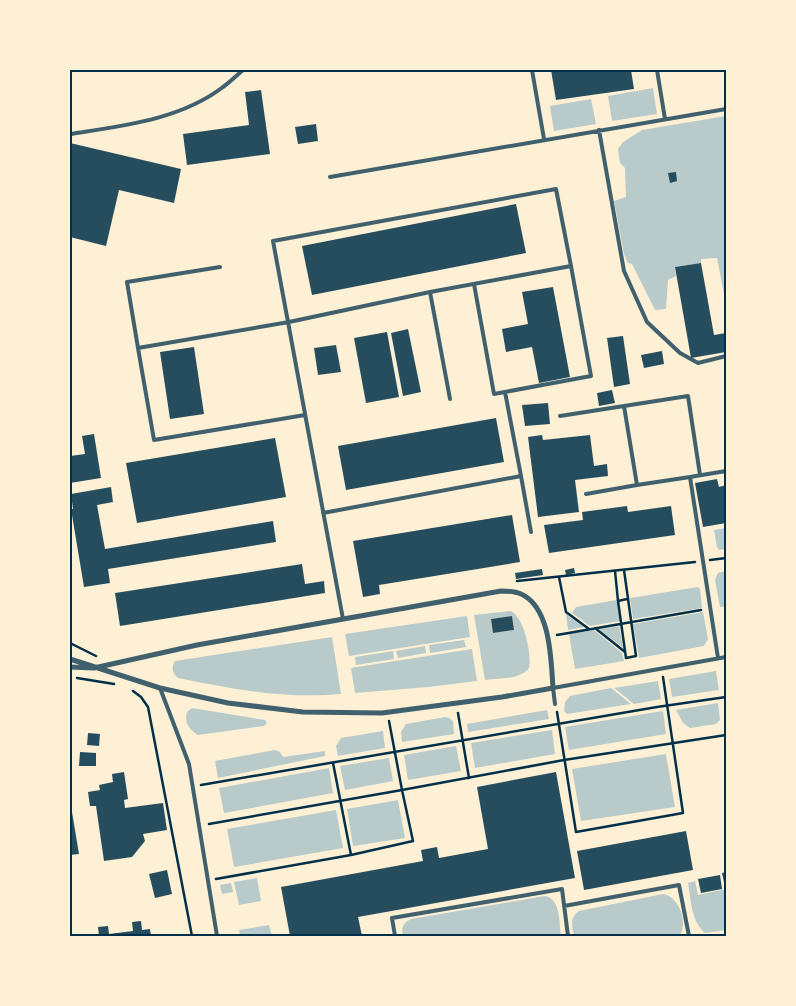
<svg xmlns="http://www.w3.org/2000/svg" width="796" height="1006" font-family="Arial,sans-serif">
	<style>
		.green { fill: #b9caca; fill-rule: evenodd }
		.building { fill: #264d5e }
		.lines { fill: none; stroke-linecap: round; stroke-linejoin: round }
		.path { stroke: #003049; stroke-width: 2.5 }
		.service { stroke: #3f606c; stroke-width: 4 }
		.minor { stroke: #3f606c; stroke-width: 5 }
		.neatline { fill: none; stroke: #003049; stroke-width: 2 }
	</style>
	<rect width="100%" height="100%" fill="#fdf0d5"/>
	<path class="green" d="M653,88L657,114L612,121L608,96Z
		M591,99L596,124L554,131L550,106Z
		M726,116V294H724L717,258L701,259V263L675,267L676,276L668,280L666,309L655,310L632,264L628,263L624,254L614,201L626,197L625,168L620,163L618,149L623,142L642,130Z
		M726,528V549L719,550L717,547L714,530Z
		M726,571V606L720,607L715,580L718,573Z
		M698,587L700,589L702,608L633,619L630,598Z
		M617,600L620,621L590,626L572,613L576,607Z
		M510,611C524,615 532,655 529,668C520,680 499,678 485,680L474,615ZM512,616L514,630L493,633L491,619Z
		M703,612L708,639L704,646L639,658L633,624Z
		M566,614L584,627L568,630Z
		M467,616L470,637L349,656L345,634Z
		M619,626L623,648L599,629Z
		M594,630L622,653L624,661L575,669L569,634Z
		M332,637L341,694C285,699 232,689 178,678C172,673 171,668 175,661Z
		M464,640L466,647L430,653L429,645Z
		M425,646L426,653L398,658L396,651Z
		M472,649L477,681L428,687L355,693L351,668Z
		M393,651L394,659L356,665L355,657Z
		M716,671L719,690L672,697L669,679Z
		M658,681L661,699L634,704L614,688Z
		M611,688L631,704L567,714L564,711L565,702L570,696Z
		M718,703L720,720L716,724L690,728L683,723L676,710Z
		M192,708L265,720L267,723L264,726L198,735C189,729 184,723 187,712Z
		M547,710L549,719L468,732L467,724Z
		M663,711L666,734L569,750L565,727Z
		M445,717L449,718L453,721L454,734L402,742L401,732L406,724Z
		M552,730L555,754L475,768L471,743Z
		M383,731L385,748L338,756L336,746L341,738Z
		M456,746L461,771L408,780L404,755Z
		M275,750L280,752L283,757L325,751V756L218,778L215,761Z
		M666,754L675,807L581,821L572,769Z
		M389,758L393,781L345,790L340,766Z
		M329,768L333,793L224,813L219,788Z
		M398,800L405,838L353,846L347,809Z
		M336,810L343,848L234,867L227,829Z
		M257,878L261,901L239,905L234,882Z
		M695,881L698,895L726,889V930L705,933C691,921 691,900 688,883Z
		M231,883L233,892L222,894L220,885Z
		M663,894C679,896 689,924 679,936H574C572,926 569,918 579,911Z
		M545,896C561,899 559,923 561,936H403C401,927 403,923 411,919Z
		M269,925L272,936H240L239,930Z"/>
	<path class="building" d="M551,70H631L634,89L556,100Z
		M261,90L270,154L187,165L183,134L249,125L245,92Z
		M316,124L318,141L298,144L295,127Z
		M70,143L181,169L174,203L119,190L106,246L70,237Z
		M676,172L677,181L670,183L668,173Z
		M516,204L526,253L312,295L302,246Z
		M701,263L714,335L726,333V352L691,358L675,267Z
		M553,287L570,377L539,383L532,347L506,352L502,329L528,324L522,292Z
		M408,329L421,392L403,396L391,333Z
		M387,332L399,397L366,403L354,338Z
		M623,336L630,384L614,387L607,338Z
		M336,345L341,372L318,375L314,348Z
		M194,347L204,414L170,419L160,352Z
		M662,351L664,364L644,368L641,355Z
		M612,390L615,403L599,406L597,393Z
		M548,403L550,424L525,426L522,405Z
		M496,418L504,462L346,490L338,446Z
		M94,434L101,478L70,483V456L85,454L82,436Z
		M542,435L543,440L590,435L594,466L607,464L608,476L575,480L579,512L538,517L528,437Z
		M275,438L286,497L137,523L126,463Z
		M717,479L719,487L726,485V523L703,527L695,483Z
		M111,487L113,502L97,505L105,549L273,521L276,542L108,569L110,583L84,587L71,509H73L71,494Z
		M627,506L628,512L671,506L675,535L549,553L544,525L583,520L582,512Z
		M512,515L520,562L379,585L380,594L363,597L353,541Z
		M302,564L305,584L324,581L325,593L120,626L115,593Z
		M574,568L575,573L566,575L565,570Z
		M542,569L543,575L516,579L515,573Z
		M512,616L514,630L493,633L491,619Z
		M70,693H72V706H70Z
		M88,733L100,734L99,746L87,745Z
		M80,752L96,753V766H79Z
		M124,772L128,799L124,800L125,808L163,803L167,830L143,834L145,841L132,857L104,861L96,806H90L88,792L100,790L99,785L113,782L112,774Z
		M556,772L575,878L358,917L362,936H290L281,887L423,861L421,850L437,847L439,858L488,849L477,787Z
		M70,800L79,854L70,855Z
		M686,831L693,870L584,890L577,851Z
		M167,870L172,894L155,898L149,874Z
		M726,872V887H725L722,873Z
		M720,875L722,889L701,893L698,879Z
		M141,921L142,930L150,929L151,936H99L98,927L108,926L109,934L133,931L132,922Z"/>
	<g class="lines">
		<path class="path" d="M710,560L726,558
			M624,570L636,656L626,658L618,601L627,599
			M615,571L618,601
			M559,577L566,612L589,629
			M517,581L695,562
			M595,628L625,652
			M557,635L701,610
			M70,643L96,656
			M77,678L114,684
			M133,691L141,697L148,707L192,936
			M557,712L576,832L683,813L663,677
			M458,713L469,778
			M201,785L657,707L726,697
			M209,824L402,790L389,721
			M351,855L413,841L402,790L564,760L726,735
			M216,879L351,855L333,763"/>
		<path class="service" d="M532,70L544,139
			M657,70L665,119
			M599,130L624,271L647,322L680,353L698,363L726,356
			M70,134C121,126 180,120 223,87C230,82 236,76 243,70
			M330,177L726,109
			M220,267L127,282L138,348L289,322L430,292L571,266L556,189L273,241L343,619
			M474,284L494,394L591,376L571,266
			M430,292L450,399
			M138,348L154,440L305,415
			M624,406L637,485L690,477L718,658
			M560,416L688,396L700,475
			M521,476L531,532
			M690,477L726,471
			M586,494L637,485
			M323,513L521,476L505,392
			M160,688L189,764L217,936
			M555,704L553,688L726,657
			M564,906L679,885L689,936
			M395,936L392,918L562,889L568,936"/>
		<path class="minor" d="M70,659L160,688L228,703L303,712L382,713L502,697L553,688C551,661 551,607 521,594C515,591 508,591 501,591L197,645L94,668L70,667"/>
	</g>
	<rect width="796" height="1006" fill="none" stroke="#fdf0d5" stroke-width="142"/>
	<rect x="71" y="71" width="654" height="864" class="neatline"/>
</svg>
